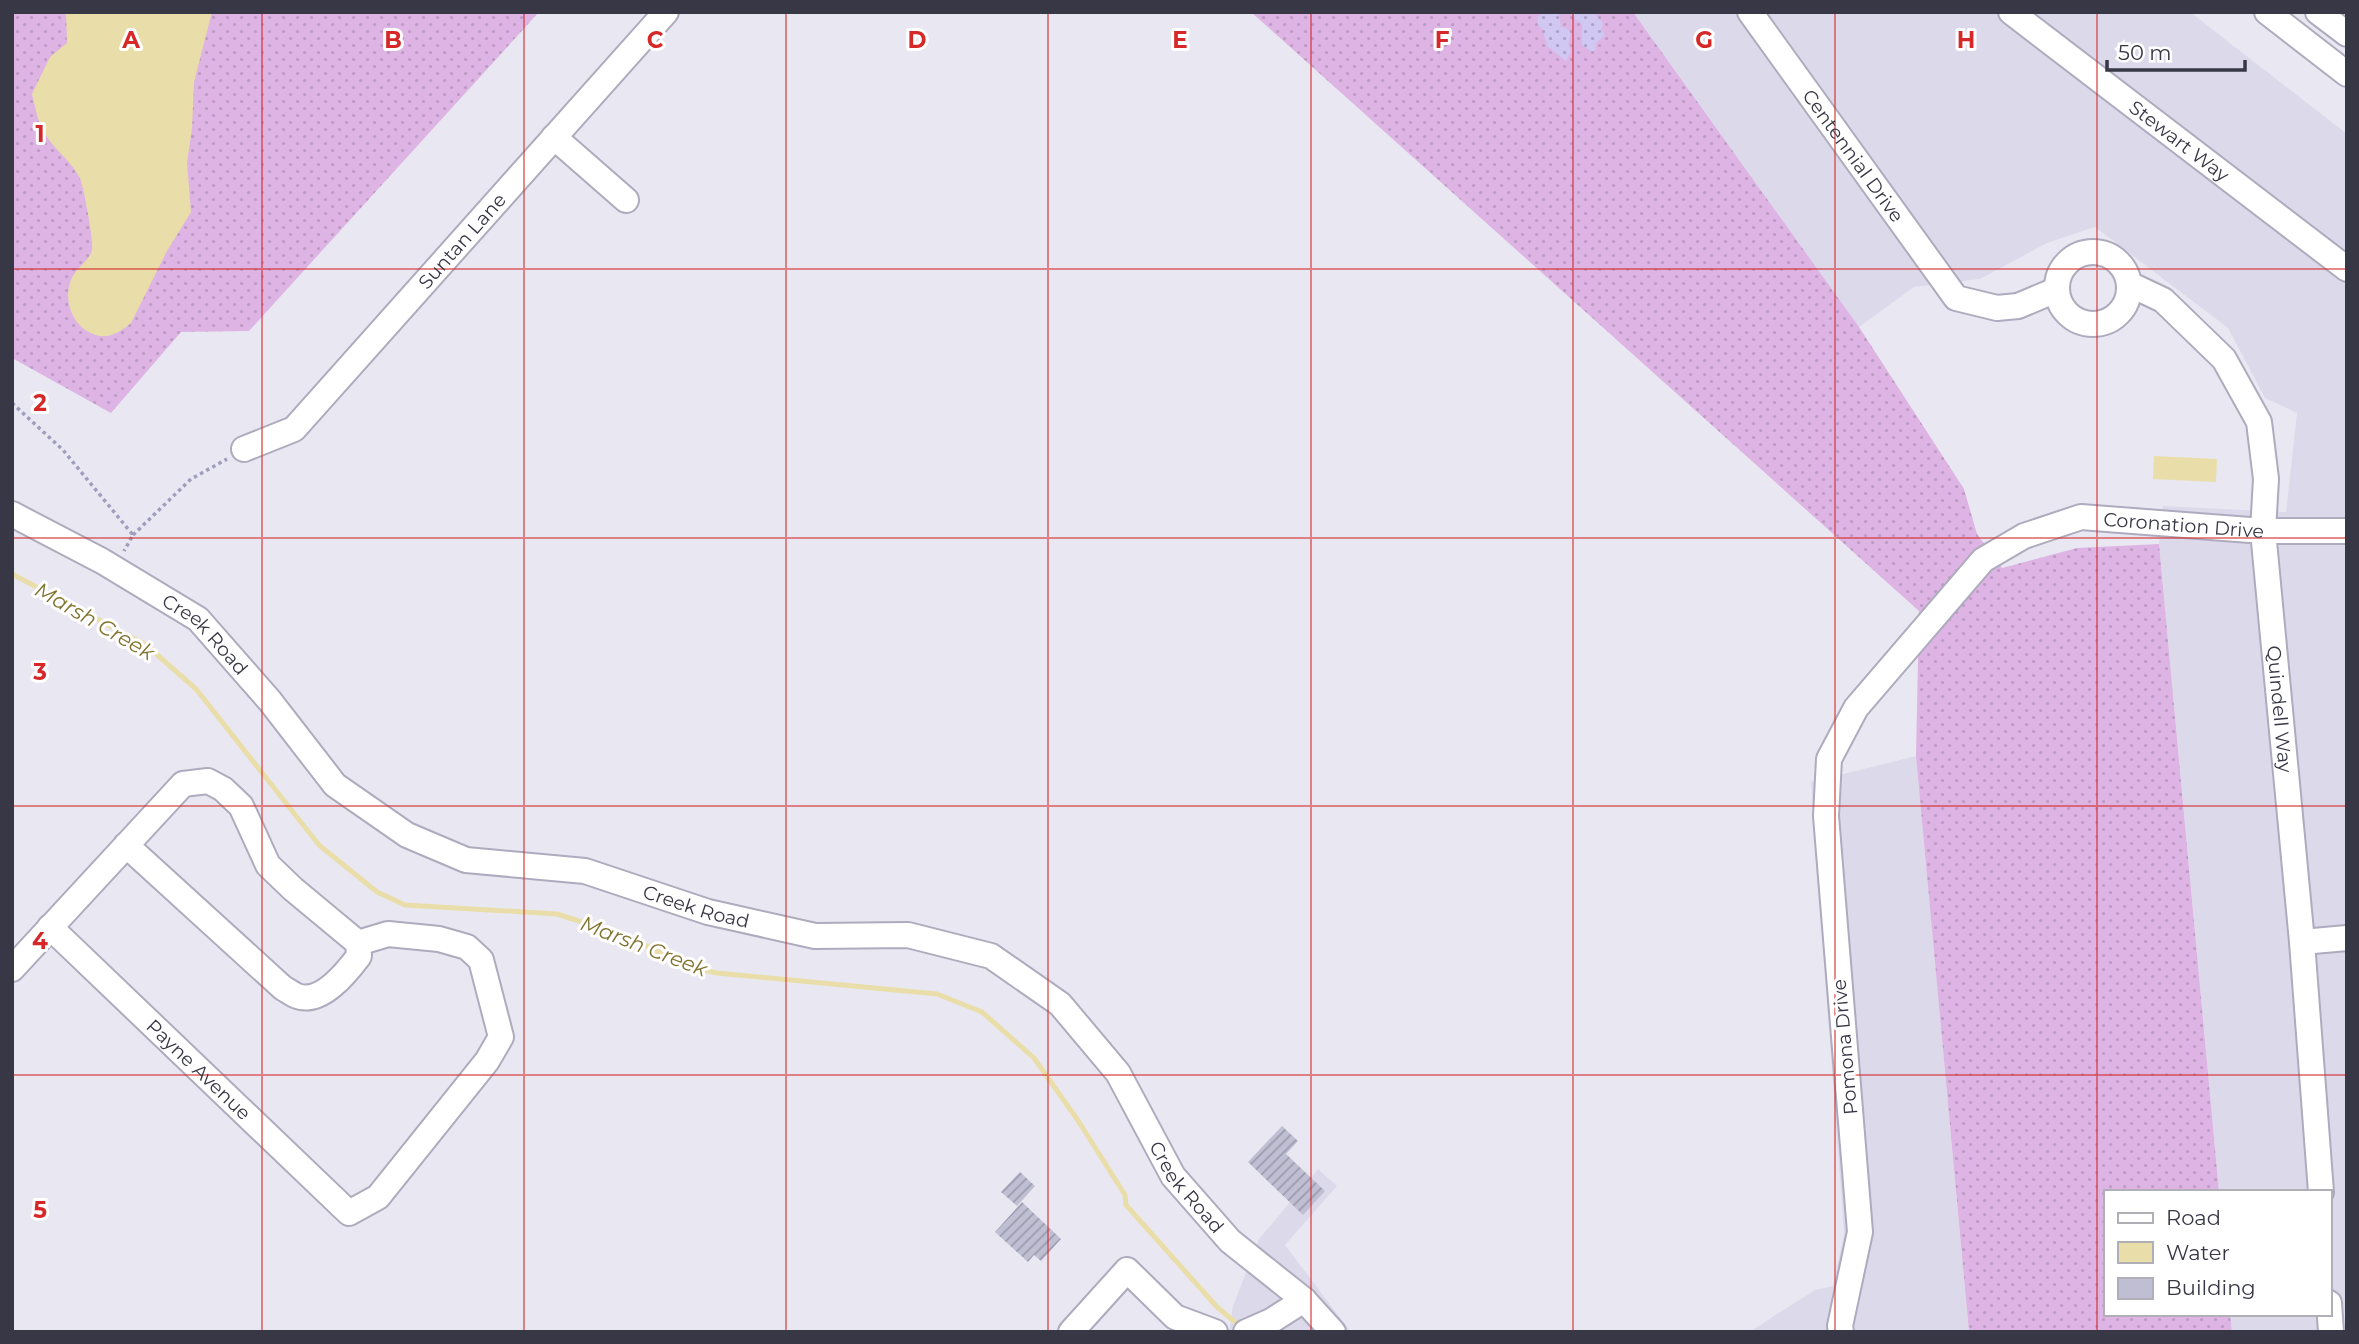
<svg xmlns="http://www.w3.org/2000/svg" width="2359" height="1344" font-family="Montserrat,sans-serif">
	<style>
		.residential { fill: #dcdaea }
		.grass { fill: url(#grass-dots) }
		.sand { fill: url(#sand-dots) }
		.water { fill: #e9dea9 }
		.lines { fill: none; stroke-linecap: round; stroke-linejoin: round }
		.stream { stroke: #e9dea9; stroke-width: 5 }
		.building { fill: url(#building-hatch) }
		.minor-casing { stroke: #adabbd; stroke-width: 28 }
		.path { stroke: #a09ebd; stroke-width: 3.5; stroke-dasharray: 3.5 3.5; stroke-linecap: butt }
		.minor { stroke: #fff; stroke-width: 24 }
		.grid { fill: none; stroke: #d62828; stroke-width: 2; stroke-opacity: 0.55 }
		.labels { text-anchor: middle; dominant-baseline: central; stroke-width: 6; stroke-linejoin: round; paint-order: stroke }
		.street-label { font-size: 19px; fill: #373745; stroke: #fff }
		.water-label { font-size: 21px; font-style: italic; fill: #827430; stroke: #fff }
		.grid-label { font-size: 23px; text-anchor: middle; font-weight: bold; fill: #d62828; stroke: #fff; stroke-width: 6; stroke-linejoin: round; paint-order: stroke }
	</style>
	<defs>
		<pattern id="grass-dots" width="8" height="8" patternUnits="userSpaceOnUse" patternTransform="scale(1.75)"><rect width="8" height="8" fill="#ddb4e3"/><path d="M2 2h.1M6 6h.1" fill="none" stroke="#be9bc4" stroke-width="1.8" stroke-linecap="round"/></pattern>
		<pattern id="sand-dots" width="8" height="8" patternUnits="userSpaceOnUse" patternTransform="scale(1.75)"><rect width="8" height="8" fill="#d0c7f3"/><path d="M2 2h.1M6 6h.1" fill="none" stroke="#aaa2c7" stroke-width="1.8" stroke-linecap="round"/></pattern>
		<pattern id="building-hatch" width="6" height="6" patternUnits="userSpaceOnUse" patternTransform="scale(1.75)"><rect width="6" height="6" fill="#bfbed3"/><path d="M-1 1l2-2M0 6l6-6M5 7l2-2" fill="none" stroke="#9c9bad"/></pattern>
	</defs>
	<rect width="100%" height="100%" fill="#e9e8f2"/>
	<path class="residential" d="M1633,12H2190L2347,134V1332H2232L2230,1314H2329V1192H2219L2159,544L2163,506L2286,512L2297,413L2265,398L2228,328L2095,227L2047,243L1980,279L1914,287L1859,327Z
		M1916,756L1969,1332H1749L1815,1290L1833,1286L1844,1234L1811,782Z
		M1318,1169L1337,1186L1285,1245L1351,1332H1229L1233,1306L1259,1239Z"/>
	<path class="grass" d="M12,12H539L249,331L181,332L111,413L12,358Z
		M1251,12H1633L1859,327L1964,489L1977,534L2002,568L2077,548L2159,544L2219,1192H2105V1314H2230L2232,1332H1969L1916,756L1919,611Z"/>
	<path class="sand" d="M1543,12L1559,13L1561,27L1566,28L1571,33L1568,44L1571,51L1566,61L1547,46L1543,30L1537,24L1538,17Z
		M1573,12H1594L1603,23L1601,29L1605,35L1596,43V49L1593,52L1582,45V24L1575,19Z"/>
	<path class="water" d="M66,12H212L194,82L192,128L187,163L191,212L167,251L131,323C119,333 107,340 93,334C72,326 63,300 71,280C75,269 90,260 92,250C94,242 84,190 81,181C73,161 52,149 43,130C37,119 35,106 32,94L50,57L67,43Z
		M2154,456L2217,459L2216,482L2153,479Z"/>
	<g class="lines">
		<path class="stream" d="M12,574L146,645L196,689L319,845L377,892L405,905L557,914L629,937L686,966L717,973L937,994L982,1012L1034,1058L1079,1122L1125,1195L1126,1205L1217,1307L1241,1327"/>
	</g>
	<path class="building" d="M1282,1126L1298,1141L1286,1154L1325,1191L1303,1215L1248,1162Z
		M1020,1172L1035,1186L1017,1206L1001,1192Z
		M1022,1202L1061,1239L1041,1261L1034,1255L1028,1262L995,1232Z"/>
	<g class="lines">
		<g class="minor-casing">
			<g id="minor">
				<path id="s1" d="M1750,12L1956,298L1997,308L2018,306L2056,290"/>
				<path id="s2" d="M2011,12L2347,269"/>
				<path d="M2267,12L2347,74"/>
				<path d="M2318,12L2347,34"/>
				<path d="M554,137L626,200"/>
				<circle cx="2093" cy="288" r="36"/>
				<path id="s3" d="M2129,284L2163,300L2224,359L2259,422L2266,479L2263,531L2302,942L2321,1192"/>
				<path id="s4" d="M244,449L294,429L666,12"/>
				<path id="s5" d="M12,514L102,561L198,619L270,701L335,785L407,835L466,860L585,871L708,912L815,936L908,935L991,956L1060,1004L1118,1073L1173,1176L1230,1241L1304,1300L1333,1332"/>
				<path id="s6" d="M50,927L349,1213L378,1197L487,1061L501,1037L481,960L467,947L439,939L388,934L358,943"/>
				<path d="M2302,942L2347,938"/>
				<path d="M12,969L183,784L208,781L223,789L241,806L268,865L293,889L358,943L359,956C347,972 321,1005 297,996C292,994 287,990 283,988L126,845"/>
				<path d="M2329,1303L2331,1332"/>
				<path d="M1071,1332L1127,1270L1175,1317L1215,1332"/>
				<path d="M1246,1332L1271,1321L1304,1300"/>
				<path id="s7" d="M1841,1332L1840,1326L1860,1232L1826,816L1829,759L1856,708L1983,560L2024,536L2081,517L2263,531H2347"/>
			</g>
		</g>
		<path class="path" d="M12,403L63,450L133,535L124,551
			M133,535L191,479L227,459"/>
		<use href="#minor" class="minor"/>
	</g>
	<path class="grid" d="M262,12V1332M524,12V1332M786,12V1332M1048,12V1332M1311,12V1332M1573,12V1332M1835,12V1332M2097,12V1332M12,269H2347M12,538H2347M12,806H2347M12,1075H2347"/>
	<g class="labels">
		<g class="street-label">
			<text stroke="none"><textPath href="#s2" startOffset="212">Stewart Way</textPath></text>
			<text stroke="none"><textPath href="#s1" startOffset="177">Centennial Drive</textPath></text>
			<text stroke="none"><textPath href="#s4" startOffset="306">Suntan Lane</textPath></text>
			<text stroke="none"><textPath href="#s7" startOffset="1040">Coronation Drive</textPath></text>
			<text stroke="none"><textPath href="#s5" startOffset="229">Creek Road</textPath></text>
			<text stroke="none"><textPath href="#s3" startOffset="483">Quindell Way</textPath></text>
			<text stroke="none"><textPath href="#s5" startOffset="817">Creek Road</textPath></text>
			<text transform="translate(1845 1047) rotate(-95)">Pomona Drive</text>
			<text stroke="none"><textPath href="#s6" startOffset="206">Payne Avenue</textPath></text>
			<text stroke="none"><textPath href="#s5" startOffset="1426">Creek Road</textPath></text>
		</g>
		<g class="water-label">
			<text transform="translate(95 621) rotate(30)">Marsh Creek</text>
			<text transform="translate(644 946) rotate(21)">Marsh Creek</text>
		</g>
	</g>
	<g class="grid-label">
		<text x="131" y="48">A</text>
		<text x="393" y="48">B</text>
		<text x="655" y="48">C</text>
		<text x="917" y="48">D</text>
		<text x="1180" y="48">E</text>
		<text x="1442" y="48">F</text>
		<text x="1704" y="48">G</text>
		<text x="1966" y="48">H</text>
		<text x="40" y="142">1</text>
		<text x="40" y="411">2</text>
		<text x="40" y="680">3</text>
		<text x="40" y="949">4</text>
		<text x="40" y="1218">5</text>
	</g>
	<rect width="2359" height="1344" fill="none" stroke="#373745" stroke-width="28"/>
	<rect x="2104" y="1190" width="228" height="126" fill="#ffffff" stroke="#afafb5" stroke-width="2"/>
	<rect x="2118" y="1213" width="35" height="10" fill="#ffffff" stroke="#afafb5" stroke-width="2"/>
	<text x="2166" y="1225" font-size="21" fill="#373745">Road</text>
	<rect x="2118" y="1242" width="35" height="21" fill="#e9dea9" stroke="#afafb5" stroke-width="2"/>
	<text x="2166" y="1260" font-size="21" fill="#373745">Water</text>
	<rect x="2118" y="1278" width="35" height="21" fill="#bfbed3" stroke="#afafb5" stroke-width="2"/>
	<text x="2166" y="1295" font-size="21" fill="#373745">Building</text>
	<path d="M2107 60v10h138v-10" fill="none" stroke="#373745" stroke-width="3.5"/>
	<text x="2118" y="60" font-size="21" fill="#373745" stroke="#ffffff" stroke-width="5" paint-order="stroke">50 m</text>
</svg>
